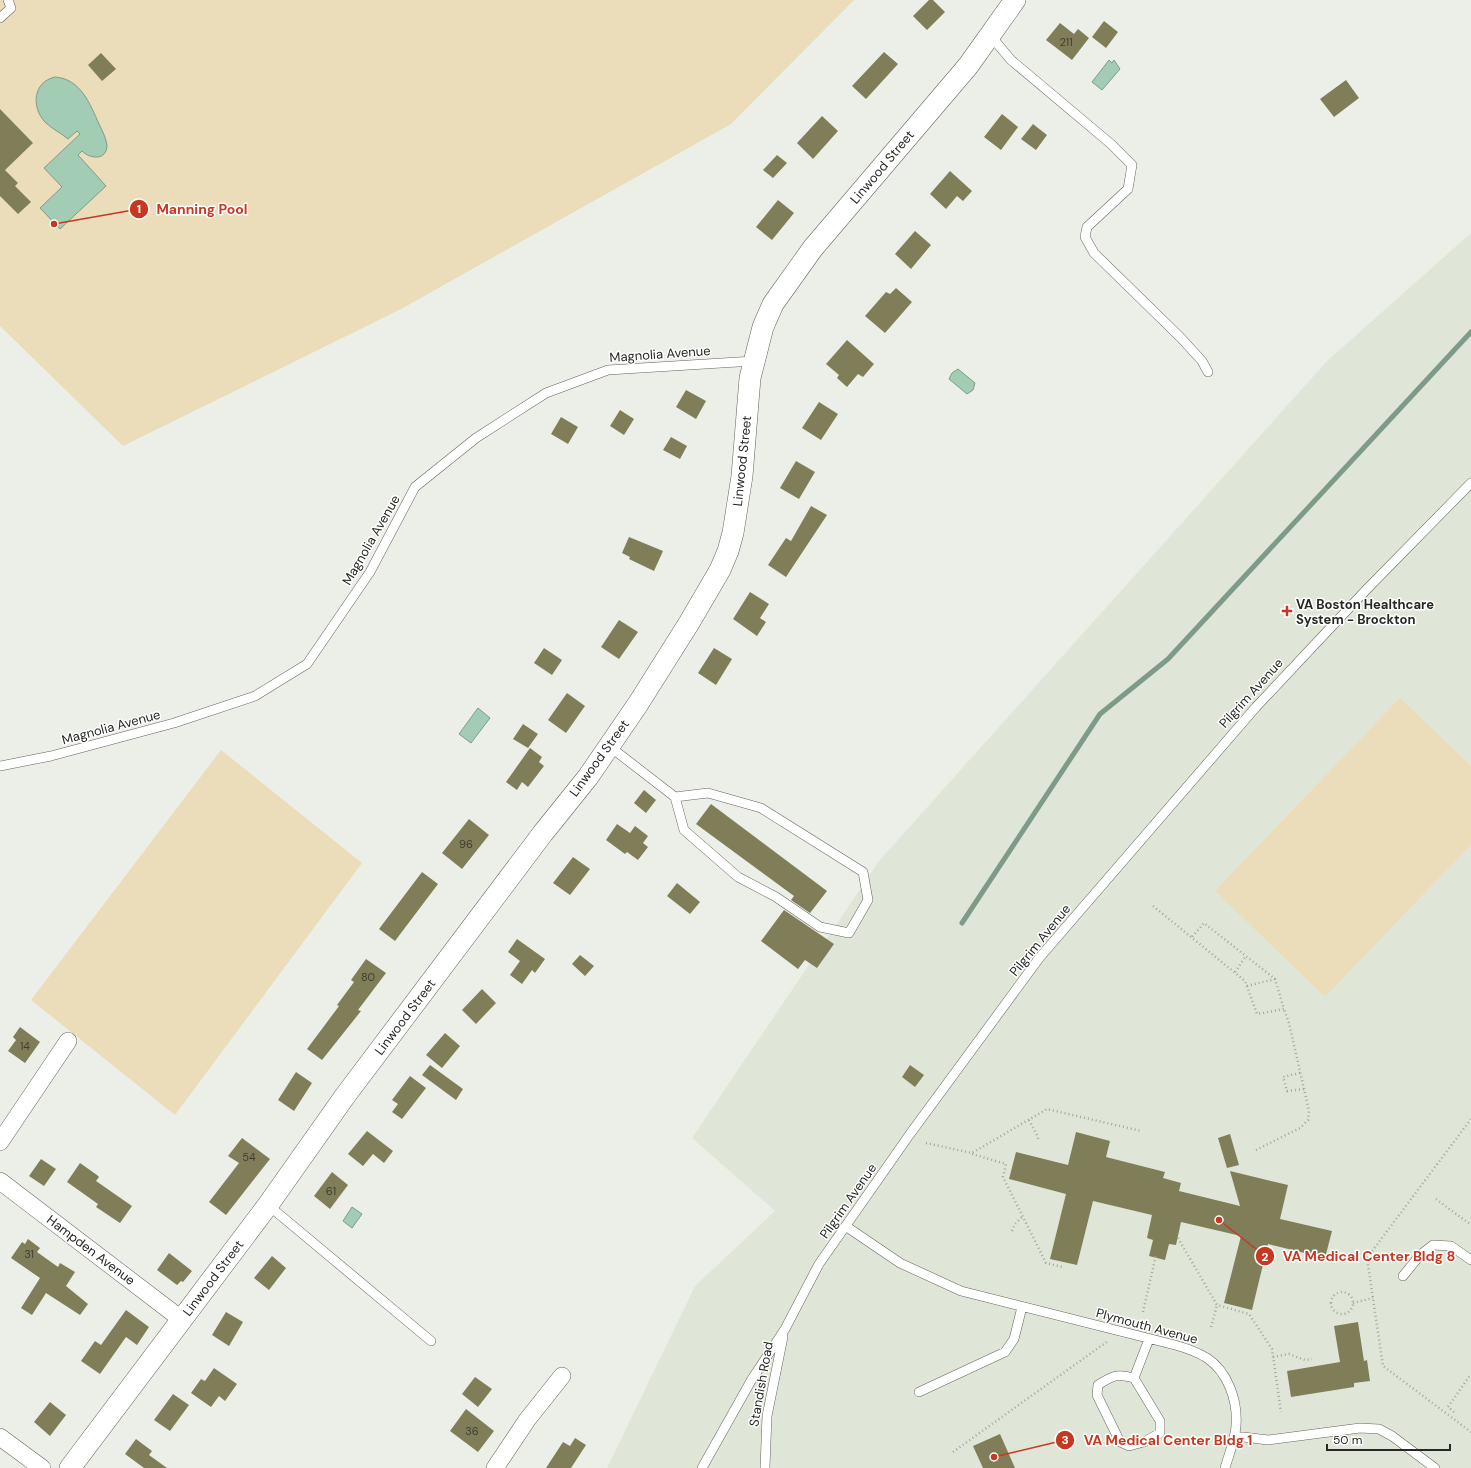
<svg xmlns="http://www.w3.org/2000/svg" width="1471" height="1468" font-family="'DM Sans',sans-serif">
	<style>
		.built { fill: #e0e6d7 }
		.green { fill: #ebdcba }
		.water { fill: #a3ccb5; stroke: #7e9b8a }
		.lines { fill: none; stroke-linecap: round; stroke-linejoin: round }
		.stream { stroke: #7e9b8a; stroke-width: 5 }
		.building { fill: #807e59 }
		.service-casing { stroke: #63655e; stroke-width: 10 }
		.minor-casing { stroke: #63655e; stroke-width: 18 }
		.tertiary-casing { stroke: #63655e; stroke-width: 22 }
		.path { stroke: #a3a59f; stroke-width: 2.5; stroke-dasharray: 1 3; stroke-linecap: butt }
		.service { stroke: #fff; stroke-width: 9 }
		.minor { stroke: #fff; stroke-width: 17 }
		.tertiary { stroke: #fff; stroke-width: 21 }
		.poi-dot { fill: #c53922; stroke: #fff; stroke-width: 1.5 }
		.labels { text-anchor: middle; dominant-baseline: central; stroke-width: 3; stroke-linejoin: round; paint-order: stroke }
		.number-label { font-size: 11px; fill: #3d3e32 }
		.street-label { font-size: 13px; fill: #272825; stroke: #fff }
		.poi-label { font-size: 13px; font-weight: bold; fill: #272825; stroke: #fff; text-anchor: start }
		.leader { fill: none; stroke: #c53922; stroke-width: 1.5 }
		.callout-dot { fill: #c53922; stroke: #fff; stroke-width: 1.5 }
		.mark-label { font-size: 12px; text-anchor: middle; font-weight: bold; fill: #fff }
		.callout-label { font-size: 14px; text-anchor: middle; font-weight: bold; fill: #c53922; stroke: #fff; stroke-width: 3; stroke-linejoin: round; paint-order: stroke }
	</style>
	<rect width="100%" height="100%" fill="#ecefe7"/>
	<path class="built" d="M1471,233V1468H607L695,1286L775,1211L692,1138L879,861L1327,361Z"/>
	<path class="green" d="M0,0H854L731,124L401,309L123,446L0,326Z
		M1400,698L1471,766V844L1325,997L1215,891Z
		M221,750L362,863L175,1115L31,1000Z"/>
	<path class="water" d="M1109,60L1112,63L1114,60L1120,69L1102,90L1092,82Z
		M55,77C81,79 90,104 99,124C102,130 106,138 107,145C107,161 90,159 82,151L78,155L106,186L60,229L40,208L62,187L44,168L80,134L77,131L68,139C61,133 52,129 45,122C31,107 33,82 55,77Z
		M958,369L975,383L973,390L967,394L949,379L952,373Z
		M478,708L490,718L471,743L459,734Z
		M352,1207L362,1214L352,1228L343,1221Z"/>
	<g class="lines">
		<path class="stream" d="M962,923L1100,714L1168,659L1471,332"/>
	</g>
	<path class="building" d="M929,0H933L945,12L927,30L913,16Z
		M1104,21L1118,32L1106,48L1092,37Z
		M1060,23L1074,34L1078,29L1089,38L1072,60L1046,40Z
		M884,52L898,64L866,99L852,86Z
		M101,53L116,69L102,81L88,65Z
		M1346,80L1359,98L1334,117L1320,99Z
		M0,109L33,143L5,170L18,183L15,186L31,202L18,214L0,196Z
		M1002,114L1018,127L1001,150L984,137Z
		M822,116L838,131L813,159L797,143Z
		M1033,124L1047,135L1036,150L1021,139Z
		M777,155L787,163L773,178L763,170Z
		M950,171L972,191L963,201L957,196L946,209L930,194Z
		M778,200L794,213L772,240L756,227Z
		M915,231L931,245L911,269L895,254Z
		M896,288L912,302L885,333L865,316L886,292L890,294Z
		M847,340L874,364L863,377L858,374L847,387L837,378L839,375L826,364Z
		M686,390L706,401L696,419L676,407Z
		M819,402L838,414L821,440L802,428Z
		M620,410L634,419L624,435L610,426Z
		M561,417L578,427L568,444L551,434Z
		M671,437L687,446L680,459L663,450Z
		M796,461L815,472L799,499L780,488Z
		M811,506L827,515L786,577L768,565L786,538L791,541Z
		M629,537L663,551L654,571L629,559L630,557L622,553Z
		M750,592L769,604L760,618L766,622L757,636L733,619Z
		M619,620L638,632L619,659L601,647Z
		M544,648L562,660L552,675L534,663Z
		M714,648L732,659L716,685L698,673Z
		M567,693L585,706L566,733L548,720Z
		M523,724L538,734L528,748L513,739Z
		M530,748L542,757L539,762L544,766L528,787L522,782L517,790L506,782Z
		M644,790L656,800L646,813L634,803Z
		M711,804L827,891L810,913L791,900L794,896L696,824Z
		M469,819L489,835L462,869L442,853Z
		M617,824L630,833L635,826L648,836L643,843L648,847L638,860L627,852L625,854L606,840Z
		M573,857L590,869L570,895L553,883Z
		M422,872L438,884L395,941L379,929Z
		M677,883L700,902L690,914L667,896Z
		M784,910L834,944L817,968L805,960L798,969L761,941Z
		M517,939L545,959L535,973L532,970L522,984L510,975L520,961L508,952Z
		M580,955L594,966L585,976L572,964Z
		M366,959L386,973L358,1010L361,1011L322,1060L307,1049L339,1006L337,1005L354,982L351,980Z
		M482,989L496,1003L476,1024L462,1010Z
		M20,1027L40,1042L25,1063L8,1051L16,1040L13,1037Z
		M445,1033L460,1046L442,1068L426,1055Z
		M430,1065L463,1089L456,1100L422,1075Z
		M910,1065L924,1075L915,1087L902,1077Z
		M296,1072L312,1083L294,1111L278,1100Z
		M410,1076L426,1088L402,1119L392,1112L398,1104L392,1100Z
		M367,1131L393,1151L384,1163L373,1154L363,1166L348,1154Z
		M1076,1132L1110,1141L1106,1157L1165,1172L1163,1178L1181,1183L1179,1191L1240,1206L1230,1171L1288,1185L1280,1219L1332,1231L1325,1258L1268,1244L1252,1310L1224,1303L1241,1236L1181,1222L1176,1245L1169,1244L1165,1260L1149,1256L1153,1240L1147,1238L1152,1215L1093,1201L1077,1265L1050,1259L1066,1194L1009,1179L1016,1152L1068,1165Z
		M1230,1134L1239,1165L1227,1168L1218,1138Z
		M242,1138L270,1159L226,1215L209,1202L239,1163L228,1156Z
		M41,1159L56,1169L44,1186L29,1176Z
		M80,1163L97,1175L99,1177L96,1181L132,1206L120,1223L96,1207L98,1204L67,1182Z
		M332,1172L348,1185L330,1209L314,1196Z
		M28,1239L40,1248L37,1252L58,1267L60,1263L75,1272L66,1286L88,1304L80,1315L46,1293L32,1315L21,1308L40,1278L11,1258L22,1242L25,1244Z
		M169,1253L192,1271L183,1282L181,1281L177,1285L157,1270Z
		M272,1256L286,1268L269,1290L254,1278Z
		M126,1310L149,1327L137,1345L126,1337L100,1374L81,1361L95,1341L101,1345Z
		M226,1312L243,1322L229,1346L212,1335Z
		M1358,1322L1364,1361L1367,1360L1370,1381L1354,1383V1387L1291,1397L1287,1371L1340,1362L1334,1326Z
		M214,1368L237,1384L225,1401L219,1396L211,1407L191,1393L201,1379L205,1381Z
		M475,1377L492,1389L478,1407L462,1394Z
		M173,1394L189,1405L170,1431L154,1420Z
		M50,1402L66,1415L50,1436L34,1422Z
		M466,1409L494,1431L478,1452L450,1431Z
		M1000,1434L1015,1468H983L973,1446Z
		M575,1438L586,1445L571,1468H546L563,1442L570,1446Z
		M136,1439L152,1451L149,1455L167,1468H144L125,1454Z"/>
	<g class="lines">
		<g class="service-casing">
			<path id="service" d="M0,18L11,8L8,0
				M990,35L1011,60L1111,144L1132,165L1128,189L1087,227L1085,237L1094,253L1181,338L1202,361L1208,372
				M609,746L675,797L708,793L761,808L863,872L868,900L849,933L820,927L776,897L738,877L684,830L675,797
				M0,766L51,756L174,723L255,696L307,664L370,572L415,487L476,438L546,393L608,370L754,361
				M268,1205L431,1341
				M847,1227L900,1263L961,1291L1175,1345C1186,1348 1197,1352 1207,1358C1228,1372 1238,1401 1236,1426C1235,1440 1229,1454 1225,1468
				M1403,1276L1420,1255L1433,1245L1451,1246L1471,1260
				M1134,1378C1117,1373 1112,1376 1098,1385L1097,1395L1120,1442L1129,1446L1144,1442L1160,1433V1421L1134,1378L1149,1339
				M919,1392L1005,1352L1014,1339L1022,1307
				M1235,1436L1268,1440L1360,1428L1379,1429L1392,1436L1435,1468
				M702,1468L752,1379L785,1329L819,1264L910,1134L1040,957L1256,707L1366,590L1471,483
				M765,1468L767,1416L783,1337"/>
		</g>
		<g class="minor-casing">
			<path id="minor" d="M0,1142L68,1041
				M0,1181L181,1319
				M0,1437L42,1468
				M495,1468L527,1420L562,1376"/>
		</g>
		<g class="tertiary-casing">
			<path id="tertiary" d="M70,1468L268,1205L345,1096L543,833L588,777L638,704L689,623L720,570L728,551L733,533L742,476L750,378L763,327L773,304L813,248L968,66L1015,0"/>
		</g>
		<path class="path" d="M1153,906L1245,981L1257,1014L1284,1009L1275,979L1204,923L1192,937
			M1235,972L1246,956
			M1247,986L1275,979
			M1300,1073L1283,1077L1287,1091L1304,1089
			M1471,1119L1367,1258L1383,1366L1471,1432
			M1029,1120L1038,1137V1140
			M926,1143L972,1153L1047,1109L1141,1131
			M1256,1150L1300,1128L1308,1120L1309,1111L1289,1023L1284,1009
			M972,1154L1006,1164L1003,1177L1046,1263L1063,1267
			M1436,1199L1471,1225
			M1012,1231L1015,1224L1023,1216
			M1178,1238L1217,1305L1249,1314L1272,1349L1281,1412
			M1331 1303a11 11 0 1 1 22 0a11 11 0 1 1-22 0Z
			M1353,1303L1373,1298
			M1143,1312L1156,1255
			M1211,1327L1217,1305
			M1273,1357L1289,1354L1305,1360L1312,1359
			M1454,1412L1448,1407L1471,1374
			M953,1452L1108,1341"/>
		<use href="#service" class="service"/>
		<use href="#minor" class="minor"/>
		<use href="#tertiary" class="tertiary"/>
	</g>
	<path class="poi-dot" d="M1285 605h4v4h4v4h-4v4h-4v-4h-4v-4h4z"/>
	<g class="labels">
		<g class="number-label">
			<text x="1066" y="42">211</text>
			<text x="466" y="844">96</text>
			<text x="368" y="977">80</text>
			<text x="25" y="1046">14</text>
			<text x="249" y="1157">54</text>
			<text x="331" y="1191">61</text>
			<text x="29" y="1254">31</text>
			<text x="472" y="1431">36</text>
		</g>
		<g class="street-label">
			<text transform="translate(882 167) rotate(-50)">Linwood Street</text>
			<text transform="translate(660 354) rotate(-4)">Magnolia Avenue</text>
			<text transform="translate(742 461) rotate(-84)">Linwood Street</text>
			<text transform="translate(371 540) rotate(-60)">Magnolia Avenue</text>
			<text transform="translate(1251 693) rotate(-48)">Pilgrim Avenue</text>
			<text transform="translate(111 727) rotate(-15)">Magnolia Avenue</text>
			<text transform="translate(599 758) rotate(-54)">Linwood Street</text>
			<text transform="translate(1040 940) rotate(-51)">Pilgrim Avenue</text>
			<text transform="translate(405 1017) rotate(-53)">Linwood Street</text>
			<text transform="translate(848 1201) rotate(-55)">Pilgrim Avenue</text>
			<text transform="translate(91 1250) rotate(37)">Hampden Avenue</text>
			<text transform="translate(213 1278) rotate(-53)">Linwood Street</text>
			<text transform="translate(1147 1326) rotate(15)">Plymouth Avenue</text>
			<text transform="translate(761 1384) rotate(-80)">Standish Road</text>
		</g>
		<g class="poi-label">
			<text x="1296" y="604">VA Boston Healthcare<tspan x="1296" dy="15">System - Brockton</tspan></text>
		</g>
	</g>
	<path class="leader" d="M54 224L139 209M1219 1220L1265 1256M994 1457L1065 1440"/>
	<g class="callout-dot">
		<circle cx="54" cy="224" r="4"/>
		<circle cx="1219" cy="1220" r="4"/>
		<circle cx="994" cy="1457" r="4"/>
		<circle cx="139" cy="209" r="10"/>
		<circle cx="1265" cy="1256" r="10"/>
		<circle cx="1065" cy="1440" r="10"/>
	</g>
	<g class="mark-label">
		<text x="139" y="213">1</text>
		<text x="1265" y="1261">2</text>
		<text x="1065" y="1444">3</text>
	</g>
	<g class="callout-label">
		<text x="202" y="214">Manning Pool</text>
		<text x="1369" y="1261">VA Medical Center Bldg 8</text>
		<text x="1168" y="1445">VA Medical Center Bldg 1</text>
	</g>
	<path d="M1327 1444v6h123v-6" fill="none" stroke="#272825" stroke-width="2"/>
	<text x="1333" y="1444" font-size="12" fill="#272825" stroke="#ffffff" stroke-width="3" paint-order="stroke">50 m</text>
</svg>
